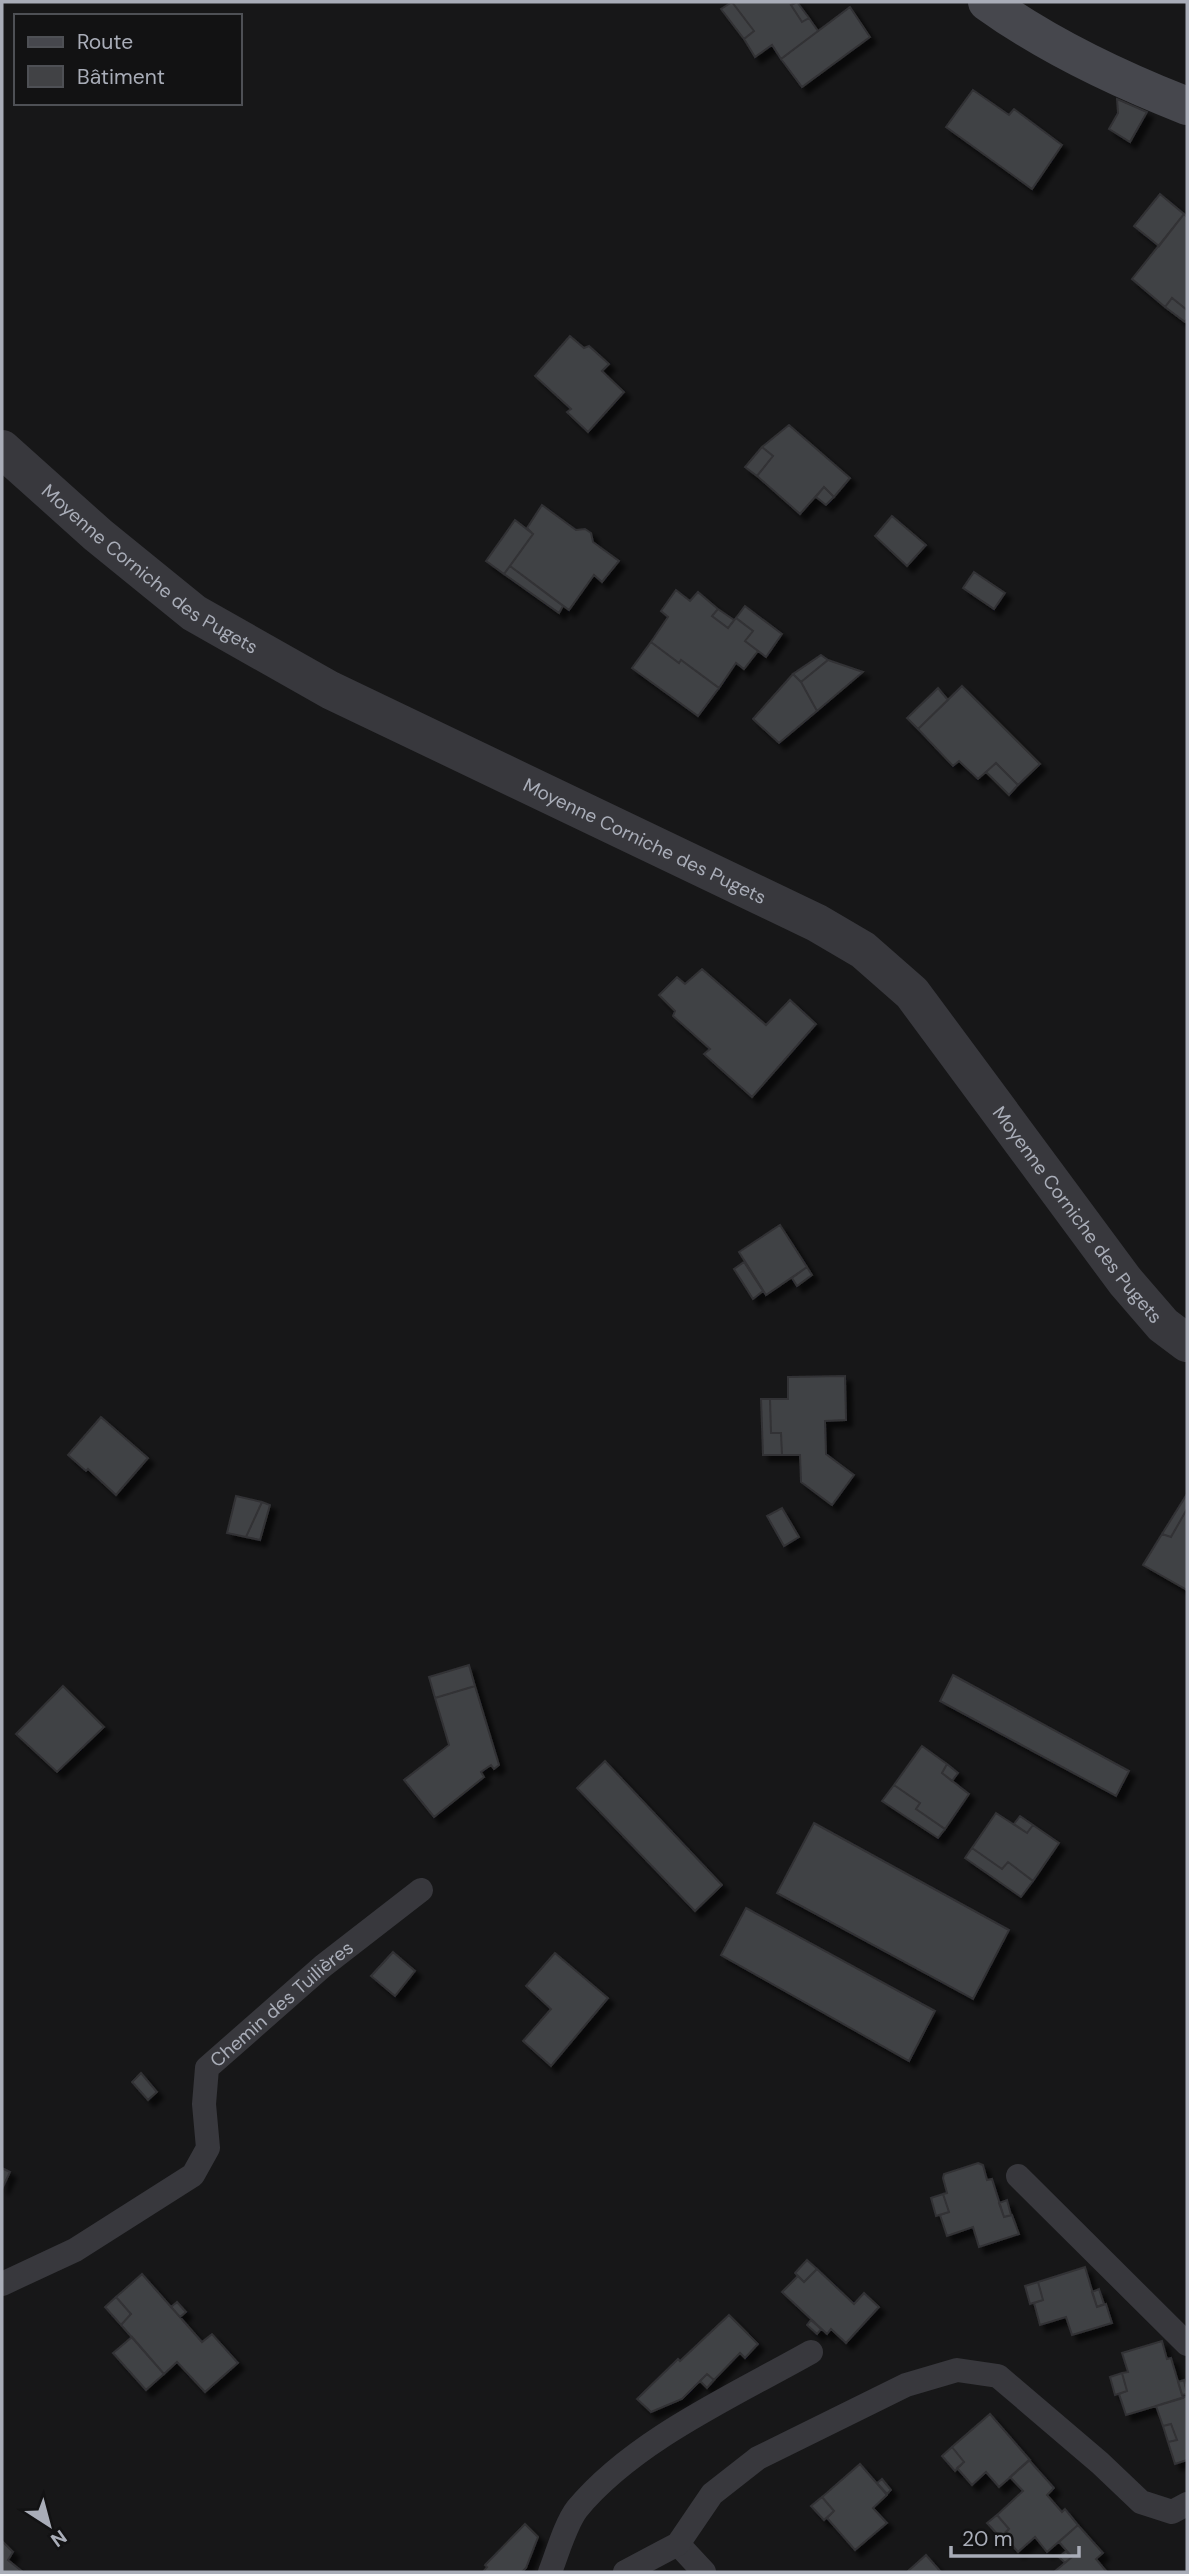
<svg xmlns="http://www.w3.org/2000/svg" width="1189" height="2574" font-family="'DM Sans',sans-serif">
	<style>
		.building { fill: #414245; stroke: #313134; stroke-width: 2; filter: url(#shadow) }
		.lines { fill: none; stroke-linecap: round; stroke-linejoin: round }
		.service { stroke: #38383d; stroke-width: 24 }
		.tertiary { stroke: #38383d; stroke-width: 38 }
		.secondary { stroke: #46474d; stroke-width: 38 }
		.labels { text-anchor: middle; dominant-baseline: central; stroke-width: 7; stroke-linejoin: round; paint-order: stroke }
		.street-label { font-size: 19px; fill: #a9adb8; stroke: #121213 }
	</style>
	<defs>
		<filter id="shadow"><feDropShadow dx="6" dy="6" stdDeviation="2" flood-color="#0009"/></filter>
	</defs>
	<rect width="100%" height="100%" fill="#171718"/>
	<path class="building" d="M732,2H796L791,5L802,22L809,18L818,31L781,59L772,45L755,57L744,39L754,31Z
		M732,2L754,31L744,39L721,9Z
		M797,2L809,18L802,22L791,5Z
		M850,7L870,37L802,87L781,59Z
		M973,90L1009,115L1014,109L1062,145L1032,189L946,127Z
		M1117,99L1147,112L1130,142L1109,129L1118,113Z
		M1160,194L1184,214L1159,246L1134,226Z
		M1184,214L1187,217V310L1172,298L1165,307L1132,279Z
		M1172,298L1187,310V319L1185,322L1165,307Z
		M570,336L584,348L589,346L609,364L602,371L624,392L588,432L567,412L571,409L535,376Z
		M789,425L850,478L834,497L824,487L800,514L757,476L773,456L762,447Z
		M762,447L773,456L757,476L745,467Z
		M824,487L834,497L826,505L816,497Z
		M542,505L576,530L585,529L591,533L593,542L619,561L602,582L594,575L569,610L510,566L533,534L527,528Z
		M892,516L926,545L907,566L875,536Z
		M515,520L533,534L504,574L486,561Z
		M510,566L563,606L559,613L504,574Z
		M974,572L1005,593L994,609L963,588Z
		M676,590L690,601L698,592L718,609L712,616L728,628L736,618L753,631L745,641L758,651L744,669L736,663L719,688L681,660L679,663L651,642L668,617L661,611Z
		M745,606L782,634L766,657L745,641L753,631L736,618Z
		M718,609L734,620L728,628L712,616Z
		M651,642L679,663L681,660L719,688L698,716L632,668Z
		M821,655L828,660L801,682L793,674Z
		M828,660L863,672L817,711L801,682Z
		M793,674L801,682L817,711L779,743L753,719Z
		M962,686L1040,764L1018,785L996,763L978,779L959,761L953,766L918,729Z
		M938,688L948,700L918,729L907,718Z
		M996,763L1018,785L1009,795L986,772Z
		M702,969L766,1025L790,1000L816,1024L752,1097L704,1054L710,1049L673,1016L675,1011L659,995L677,977L685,984Z
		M780,1225L807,1267L766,1295L739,1252Z
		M744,1262L763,1291L753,1299L734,1269Z
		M807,1267L812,1275L797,1286L792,1278Z
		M845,1376L846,1420L825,1421L826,1454L854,1475L832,1505L801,1482L800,1455H782L781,1433H771L770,1399H788V1377Z
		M761,1399H770L771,1433H781L782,1455H763Z
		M101,1417L148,1458L116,1495L88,1469L86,1471L68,1455Z
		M1187,1494V1509L1171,1537L1162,1534Z
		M236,1496L262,1502L246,1537L227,1533Z
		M262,1502L270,1505L260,1540L246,1537Z
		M782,1508L799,1537L784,1546L767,1516Z
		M1187,1509V1590L1143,1565L1162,1534L1171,1537Z
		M469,1665L475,1686L435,1698L429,1677Z
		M953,1675L1129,1771L1116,1796L940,1701Z
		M63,1686L104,1727L57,1772L16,1734Z
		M475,1686L499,1765L494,1769L491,1765L481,1772L484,1777L434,1817L404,1780L449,1745L435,1698Z
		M922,1746L947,1764L942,1773L969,1794L945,1829L916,1809L920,1803L894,1785Z
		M605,1761L722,1885L695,1911L577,1788Z
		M947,1764L958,1773L952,1781L942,1773Z
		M894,1785L920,1803L916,1809L945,1829L938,1838L882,1801Z
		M996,1813L1027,1833L1033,1825L1059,1843L1033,1881L1008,1862L1002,1869L972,1848Z
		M1020,1816L1033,1825L1027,1833L1014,1824Z
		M814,1823L1009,1930L973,1999L777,1893Z
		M972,1848L1002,1869L1008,1862L1033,1881L1021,1897L965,1858Z
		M746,1908L935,2011L909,2061L721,1955Z
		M393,1952L415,1971L395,1996L371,1976Z
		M555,1953L608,1998L551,2066L523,2041L551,2009L526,1986Z
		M141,2073L157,2092L148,2100L132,2082Z
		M978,2163L983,2165L987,2180L992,2179L1004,2217L1012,2215L1019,2234L979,2247L973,2227L947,2236L940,2215L949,2212L943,2194L947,2193L943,2178L944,2174Z
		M2,2168L10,2172L2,2189Z
		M943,2194L949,2212L936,2216L931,2198Z
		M1007,2200L1011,2215L1004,2217L999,2203Z
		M807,2260L817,2269L804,2282L795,2273Z
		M1085,2267L1097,2307L1106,2304L1112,2323L1072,2335L1066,2317L1040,2325L1034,2303L1043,2300L1038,2282Z
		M817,2269L854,2304L864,2293L879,2307L846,2343L831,2329L827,2334L782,2292L798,2276L804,2282Z
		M142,2274L202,2342L212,2334L238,2363L205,2392L177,2362L164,2374L121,2325L131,2314L116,2297Z
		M1038,2282L1043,2300L1030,2304L1025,2286Z
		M1099,2289L1104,2304L1097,2307L1092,2292Z
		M116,2297L131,2314L121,2325L105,2307Z
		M177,2302L186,2312L180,2317L171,2307Z
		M729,2315L758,2344L745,2358L740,2353L714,2380L707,2374L682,2399L651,2412L637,2399L678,2359L680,2361Z
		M811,2320L821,2329L817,2334L807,2325Z
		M132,2337L164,2374L146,2390L113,2353Z
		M1162,2341L1167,2359L1171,2358L1183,2398L1126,2415L1119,2394L1127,2391L1122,2373L1128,2372L1122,2353Z
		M1122,2373L1127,2391L1115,2395L1110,2377Z
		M707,2374L714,2380L707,2388L700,2381Z
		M1184,2380L1187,2394L1182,2395L1178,2382Z
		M1187,2396V2460L1175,2464L1168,2442L1177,2440L1171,2424L1163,2426L1156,2406Z
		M990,2414L1030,2460L999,2487L986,2472L972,2485L957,2468L964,2462L952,2447Z
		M1171,2424L1177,2440L1168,2442L1163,2426Z
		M952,2447L964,2462L955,2471L942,2456Z
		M1029,2460L1054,2488L1047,2495L1062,2512L1065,2509L1078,2525L1047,2552L1035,2537L1018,2552L1003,2535L1009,2529L997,2515L1023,2491L1010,2477Z
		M860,2464L887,2495L873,2508L887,2523L855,2550L827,2518L834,2511L822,2497Z
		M882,2479L891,2490L887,2494L877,2483Z
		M822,2497L834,2511L824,2520L811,2506Z
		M997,2515L1009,2529L1000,2537L987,2523Z
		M525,2524L538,2537L526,2568L522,2572H483L487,2567L485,2565Z
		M1078,2525L1103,2553L1096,2559L1107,2572H1054L1072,2557L1059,2542Z
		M2,2541L13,2552L8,2560L23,2572H2Z
		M1066,2551L1072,2557L1065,2563L1059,2557Z
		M926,2555L941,2572H907Z"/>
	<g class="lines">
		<g class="service">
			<path d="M1018,2176L1187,2344"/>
			<path id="s1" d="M2,2284L75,2250L193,2175L208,2148L204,2104L207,2068L323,1966L421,1890"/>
			<path d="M678,2544L704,2572"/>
			<path d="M550,2572C557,2554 566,2523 577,2509C634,2440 735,2395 811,2352"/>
			<path d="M625,2572L678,2544L712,2494L758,2458L906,2385L957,2370L998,2376L1100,2463L1141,2502L1172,2512L1187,2504"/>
		</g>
		<path class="tertiary" id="s2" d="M2,449L98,535L194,613L330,690L817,923L863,950L912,993L1125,1281L1163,1325L1187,1343"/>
		<path class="secondary" d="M987,2C1048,46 1118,79 1187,106"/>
	</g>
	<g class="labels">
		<g class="street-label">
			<text stroke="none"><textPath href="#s2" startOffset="191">Moyenne Corniche des Pugets</textPath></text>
			<text stroke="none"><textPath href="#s2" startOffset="758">Moyenne Corniche des Pugets</textPath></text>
			<text stroke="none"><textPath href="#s2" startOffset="1344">Moyenne Corniche des Pugets</textPath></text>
			<text stroke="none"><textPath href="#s1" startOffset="430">Chemin des Tuilières</textPath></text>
		</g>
	</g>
	<rect width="1189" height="2574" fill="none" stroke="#a9adb8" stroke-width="7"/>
	<rect x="14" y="14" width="228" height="91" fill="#121213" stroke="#4e5055" stroke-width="2"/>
	<rect x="28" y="37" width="35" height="10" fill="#46474d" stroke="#4e5055" stroke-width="2"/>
	<text x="77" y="49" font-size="21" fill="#a9adb8">Route</text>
	<rect x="28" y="66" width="35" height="21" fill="#414245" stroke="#4e5055" stroke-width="2"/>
	<text x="77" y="84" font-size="21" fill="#a9adb8">Bâtiment</text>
	<g transform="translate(49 2525) rotate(144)" stroke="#121213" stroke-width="5" paint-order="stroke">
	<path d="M0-5L12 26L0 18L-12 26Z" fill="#a9adb8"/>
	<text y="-10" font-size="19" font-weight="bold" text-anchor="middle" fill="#a9adb8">N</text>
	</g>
	<path d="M951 2546v10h128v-10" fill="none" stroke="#a9adb8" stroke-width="3.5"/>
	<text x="962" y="2546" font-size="21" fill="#a9adb8" stroke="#121213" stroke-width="5" paint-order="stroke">20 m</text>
</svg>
